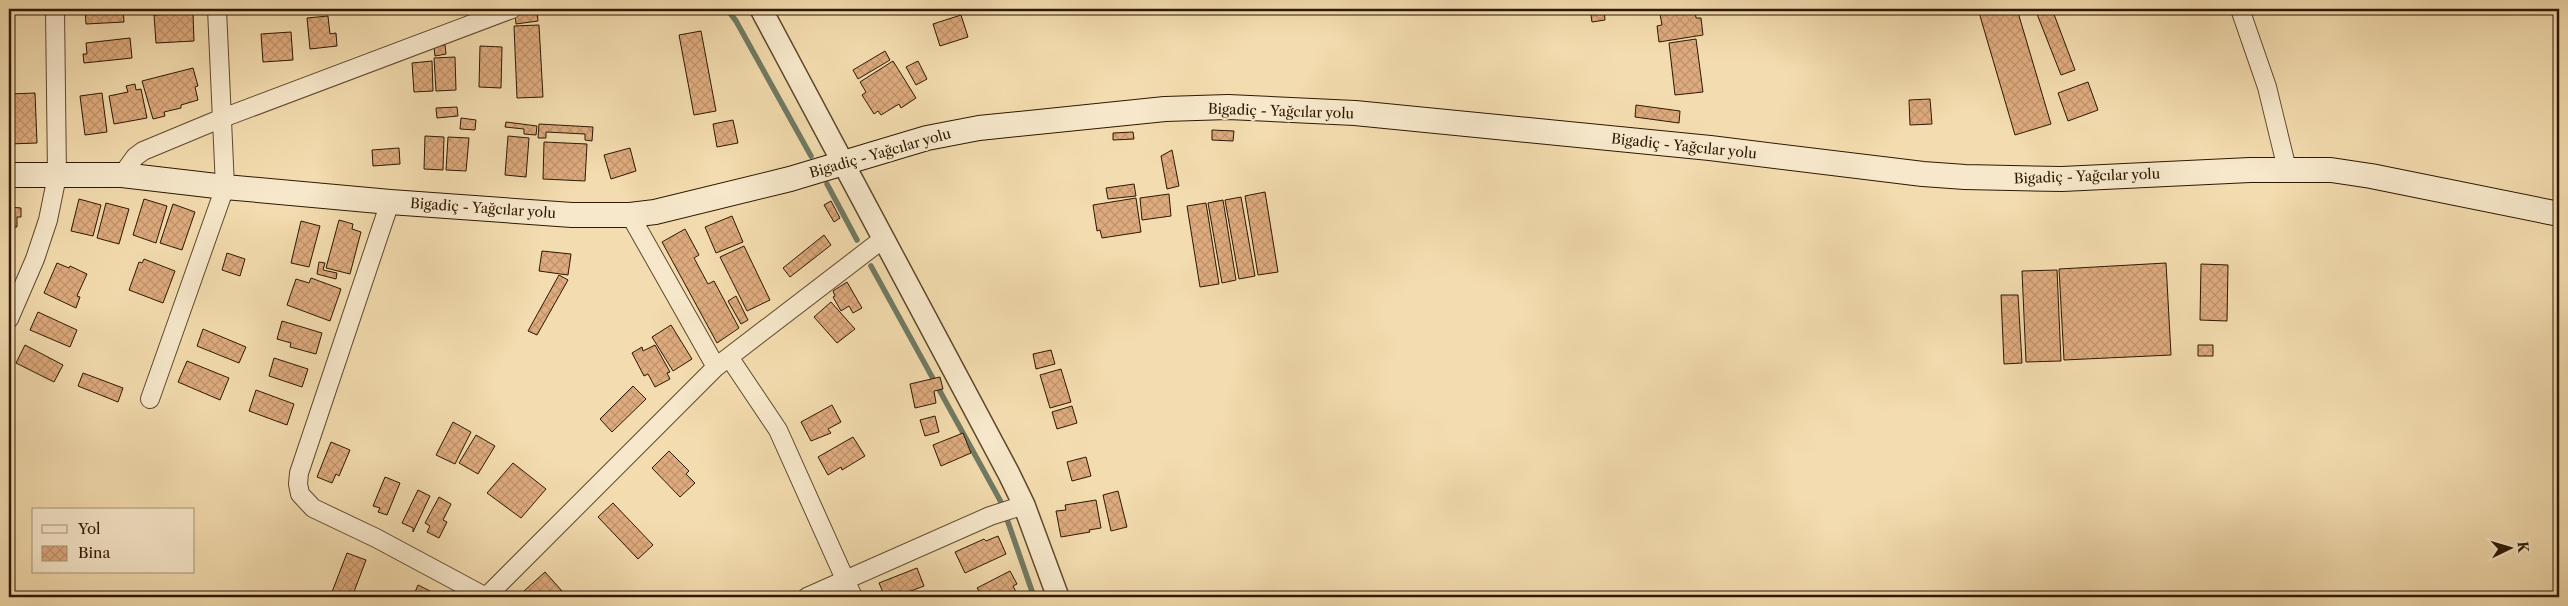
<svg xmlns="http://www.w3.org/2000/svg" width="2568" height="606" font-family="'Libre Caslon Text',serif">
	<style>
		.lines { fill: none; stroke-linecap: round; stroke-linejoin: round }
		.stream { stroke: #717a63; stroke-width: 5.5 }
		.building { fill: url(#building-cross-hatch); stroke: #2e1800 }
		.minor-casing { stroke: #5f492c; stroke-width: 20 }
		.tertiary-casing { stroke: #5f492c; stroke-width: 24 }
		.secondary-casing { stroke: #2e1800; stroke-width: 26 }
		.minor { stroke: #f7e8cb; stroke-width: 18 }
		.tertiary { stroke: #f7e8cb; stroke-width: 21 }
		.secondary { stroke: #f7e8cb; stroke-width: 24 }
		.labels { text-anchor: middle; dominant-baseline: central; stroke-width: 4.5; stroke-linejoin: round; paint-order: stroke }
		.street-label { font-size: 14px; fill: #2e1800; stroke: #f7e8cb }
	</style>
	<defs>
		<pattern id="building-cross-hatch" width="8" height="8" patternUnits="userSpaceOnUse" patternTransform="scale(1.25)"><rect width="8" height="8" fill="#deab7e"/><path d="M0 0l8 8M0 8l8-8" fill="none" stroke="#bf926b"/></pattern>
	</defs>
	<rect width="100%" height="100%" fill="#f3dcaf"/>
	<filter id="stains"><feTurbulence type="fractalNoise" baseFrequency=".004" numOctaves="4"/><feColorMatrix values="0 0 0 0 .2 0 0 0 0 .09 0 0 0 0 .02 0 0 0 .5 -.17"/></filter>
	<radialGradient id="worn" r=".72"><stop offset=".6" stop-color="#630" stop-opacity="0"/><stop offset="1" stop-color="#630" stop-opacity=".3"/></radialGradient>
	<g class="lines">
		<path class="stream" d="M727,9L736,21L811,156
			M827,184L857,240
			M871,266L1001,502L1034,597"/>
	</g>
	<path class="building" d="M85,9H123L124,22L86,24Z
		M247,9H288V12L247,14Z
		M1590,9H1604L1605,20L1592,22Z
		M1659,9H1695L1696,18H1701L1703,35L1659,42L1657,26L1662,25Z
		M1978,9H2017L2051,124L2015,135Z
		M2035,9H2052L2075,70L2061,75Z
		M537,10L538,21L516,24L515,12Z
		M193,13L194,41L156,43L154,15Z
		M961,15L968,37L940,46L933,24Z
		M328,16L330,34L336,33L337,46L310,49L307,18Z
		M539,25L543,97L517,98L514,26Z
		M701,31L716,111L694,115L679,35Z
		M291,32L293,60L263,62L261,34Z
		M130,38L132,58L84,63L83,54H87L86,43Z
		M1696,39L1703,92L1675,95L1669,43Z
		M445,45L446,54L435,56L434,47Z
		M480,46L502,47L501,88L479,87Z
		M885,51L890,60L858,79L853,70Z
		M455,57L456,90L436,91L434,58Z
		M432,61L433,91L414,92L412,63Z
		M893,61L916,98L901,108L899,104L881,115L878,111L874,114L862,95L866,92L860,82Z
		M918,61L927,79L916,85L906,67Z
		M193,68L198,86L195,87L198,100L181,105V108L164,112L165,116L153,119L142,81Z
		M2088,82L2098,110L2068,121L2058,93Z
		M135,84L136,90L141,89L147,118L114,124L109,96L128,92L126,86Z
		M35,93L37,143L9,144V94Z
		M102,93L107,132L85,135L80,96Z
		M1930,99L1932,124L1910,125L1909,100Z
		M1636,105L1680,111L1679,123L1635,117Z
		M457,107L458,116L437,118L436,108Z
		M461,118L476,120L475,130L460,129Z
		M733,120L738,143L717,147L713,124Z
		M506,122L537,126L536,135L524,134V129L505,127Z
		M539,124L593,127L592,141L585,140V134L546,132V138H538Z
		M1212,130L1234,131L1233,141L1212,140Z
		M1133,132L1134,139L1113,140V133Z
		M425,136L444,137L443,170L424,169Z
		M508,136L529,138L526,177L505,175Z
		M448,137L469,138L466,171L446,170Z
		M544,142L587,144L585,181L543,179Z
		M399,148L400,164L373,166L372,150Z
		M630,148L636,171L611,179L604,155Z
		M1172,150L1179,186L1167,189L1161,156Z
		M1134,184L1136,196L1108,199L1106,188Z
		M1265,192L1278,272L1258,275L1245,196Z
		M1169,194L1171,216L1142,220L1140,198Z
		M1241,197L1255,276L1239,279L1225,200Z
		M1136,198L1141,232L1102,238L1100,230L1097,231L1093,205Z
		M79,199L101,205L93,236L71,231Z
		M144,199L167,206L156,243L133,235Z
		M1223,200L1236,280L1222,283L1208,203Z
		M831,201L840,218L834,222L824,205Z
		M106,203L129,209L119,244L97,238Z
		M1206,203L1219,284L1200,287L1187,206Z
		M173,204L195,212L182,250L160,243Z
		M9,207L21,208V217H17V227H13V238H9Z
		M732,216L743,242L716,253L705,227Z
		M339,220L353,224L352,229L361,232L350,274L326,268Z
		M301,221L320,226L309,267L291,263Z
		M685,229L699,255L694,258L708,284L714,281L739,328L717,343L662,242Z
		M824,235L831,245L790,277L783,268Z
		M744,246L770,300L747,311L720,257Z
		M542,251L571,254L568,275L539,271Z
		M227,253L245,259L240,276L222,270Z
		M144,259L175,271L163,303L129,290L139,262L142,263Z
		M319,262L325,263L323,270L337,273L336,279L317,274Z
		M57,263L69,268L70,266L87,274L77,296L80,297L76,308L44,293Z
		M2166,263L2171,355L2064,360L2059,269Z
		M2201,264L2228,265L2227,321L2200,320Z
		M2057,270L2061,361L2026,362L2022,271Z
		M559,275L568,280L537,335L528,331Z
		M311,278L341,289L330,321L287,305L296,279L309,283Z
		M847,282L862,308L853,313L849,306L841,311L833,297L835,296L833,291Z
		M2001,295H2018L2022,363L2004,364Z
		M736,296L748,320L741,324L728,301Z
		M831,302L855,329L837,343L814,317Z
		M38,312L77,330L70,347L30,330Z
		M282,321L322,333L316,354L290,347L291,343L277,339Z
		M671,325L692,359L673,371L652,337Z
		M203,329L246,347L239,363L197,346Z
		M25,345L63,365L54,382L16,363Z
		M655,345L670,372L667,373L670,379L655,387L648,374L644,376L632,353L642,347L643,351Z
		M2198,345H2213V356H2198Z
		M1051,350L1055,364L1036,369L1033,354Z
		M274,358L308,369L302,387L269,376Z
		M187,361L229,378L220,400L178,382Z
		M1061,369L1071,402L1050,408L1040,375Z
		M83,373L123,388L118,402L78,386Z
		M940,377L943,389L934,391L936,403L915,408L910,384Z
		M633,386L646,399L612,432L600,419Z
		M256,390L294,404L287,425L249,411Z
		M832,405L841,422L828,429L831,433L811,441L801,422Z
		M1072,406L1077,423L1057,429L1052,412Z
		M935,416L939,432L925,436L920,420Z
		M453,422L471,432L455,464L436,455Z
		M963,433L971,453L941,466L933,445Z
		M476,435L495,446L478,474L459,463Z
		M853,437L865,456L842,470L841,467L828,475L818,457Z
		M331,442L350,450L339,476L336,474L332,483L317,477Z
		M669,451L689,471L686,474L695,483L680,497L652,468Z
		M1086,457L1091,476L1072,481L1067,462Z
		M513,463L546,489L521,518L487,493Z
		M385,477L400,483L387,515L378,512L380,508L373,506Z
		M418,490L430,496L413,532V528L402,523Z
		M1118,491L1127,527L1111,531L1103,495Z
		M439,497L451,504L443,520L447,522L439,538L427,532L430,526L425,523Z
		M1096,500L1101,528L1089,530L1090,532L1061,537L1056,511L1066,510L1065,505Z
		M613,503L653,545L638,559L598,517Z
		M998,536L1006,554L965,573L955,552L984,539L986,541Z
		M347,553L366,560L352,597L332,592Z
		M917,568L924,586L895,597H885L879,583Z
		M1010,571L1017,584L1013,586L1018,596L986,597L983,593L981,594L977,588Z
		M545,572L562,591L555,597H529L524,591Z
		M418,585L440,596L439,597H413Z
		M1234,592L1235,597H1207Z"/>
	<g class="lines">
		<g class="minor-casing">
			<path id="minor" d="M2240,9L2267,87L2287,169
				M122,175L135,157L143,151L220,119L512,9
				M390,202L299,473L298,484L300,494L313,508L376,538L486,597
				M630,215L716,367
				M9,319L35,259L48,220L57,176L55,9
				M729,357L778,430L853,597
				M150,399L225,187L217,9
				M486,597L716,367L883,239
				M807,597L990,516L1024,505"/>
		</g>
		<g class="tertiary-casing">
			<path id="tertiary" d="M761,9L1009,474L1024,505L1058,597"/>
		</g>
		<g class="secondary-casing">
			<path id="secondary" d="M9,175H122L225,187L390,202L572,215H630L655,212L790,179L927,138L979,128L1165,109L1228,107L1355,113L1710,148L1923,174L1965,177L2062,179L2250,170H2331L2371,176L2559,214"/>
		</g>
		<use href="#minor" class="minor"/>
		<use href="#tertiary" class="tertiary"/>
		<use href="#secondary" class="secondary"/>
	</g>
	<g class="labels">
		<g class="street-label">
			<text transform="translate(1281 111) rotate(2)">Bigadiç - Yağcılar yolu</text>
			<text transform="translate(1684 146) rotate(6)">Bigadiç - Yağcılar yolu</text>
			<text transform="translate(880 153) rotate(-16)">Bigadiç - Yağcılar yolu</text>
			<text transform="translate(2087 176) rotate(-2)">Bigadiç - Yağcılar yolu</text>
			<text transform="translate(483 208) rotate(4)">Bigadiç - Yağcılar yolu</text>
		</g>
	</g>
	<rect width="2568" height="606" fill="none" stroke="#f3dcaf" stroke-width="30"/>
	<rect x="10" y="10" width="2548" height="586" fill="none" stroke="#2e1800" stroke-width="2.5"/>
	<rect x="15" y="15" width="2538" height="576" fill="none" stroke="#2e1800"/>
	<rect x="32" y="508" width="162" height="65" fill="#f7e8cb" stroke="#a7957a"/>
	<rect x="42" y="525" width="25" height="8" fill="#f7e8cb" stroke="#a7957a"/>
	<text x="78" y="534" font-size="15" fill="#2e1800">Yol</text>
	<rect x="42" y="546" width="25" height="15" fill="url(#building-cross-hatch)" stroke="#a7957a"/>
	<text x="78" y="558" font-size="15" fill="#2e1800">Bina</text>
	<g transform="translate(2510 548) rotate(85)" stroke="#f7e8cb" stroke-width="4" paint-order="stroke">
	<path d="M0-4L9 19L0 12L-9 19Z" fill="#2e1800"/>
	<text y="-8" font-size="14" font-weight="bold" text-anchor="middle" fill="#2e1800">K</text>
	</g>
	<rect width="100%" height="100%" filter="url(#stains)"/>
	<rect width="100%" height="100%" fill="url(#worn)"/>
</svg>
